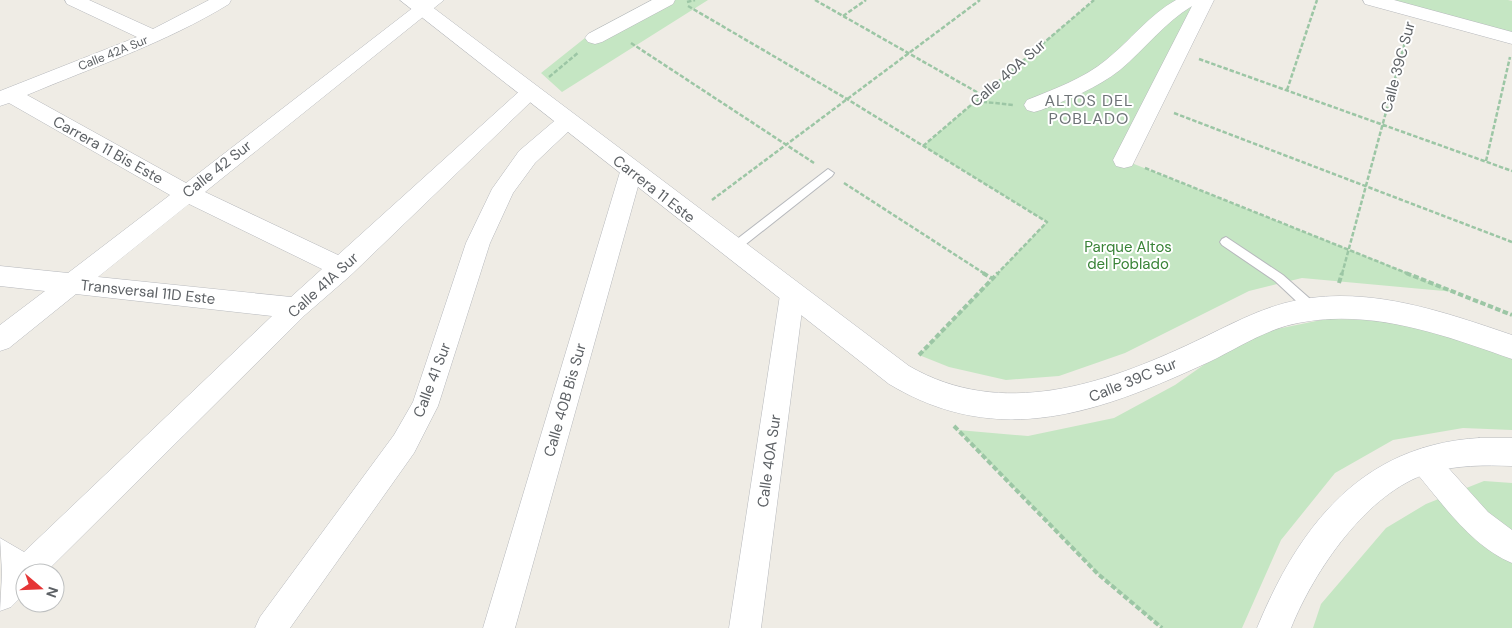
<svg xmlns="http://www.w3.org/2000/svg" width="1512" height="628" font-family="'DM Sans',sans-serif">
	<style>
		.green { fill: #c5e6c3 }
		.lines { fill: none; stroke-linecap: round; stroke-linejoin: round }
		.service-casing { stroke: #b6b8bc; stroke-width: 2 }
		.minor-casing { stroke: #b6b8bc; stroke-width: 1 }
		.tertiary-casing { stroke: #b6b8bc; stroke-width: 1 }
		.secondary-casing { stroke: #b7babf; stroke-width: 1 }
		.path-far1 { stroke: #9cc6a5; stroke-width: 2.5; stroke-dasharray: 4.5 2; stroke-linecap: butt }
		.path { stroke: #9cc6a5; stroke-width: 4; stroke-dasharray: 5.5 2.5; stroke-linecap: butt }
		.service { fill: #fff; fill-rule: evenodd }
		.minor { fill: #fff; fill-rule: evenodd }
		.tertiary { fill: #fff; fill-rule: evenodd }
		.secondary { fill: #fff; fill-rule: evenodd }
		.labels { text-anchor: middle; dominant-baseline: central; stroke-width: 4; stroke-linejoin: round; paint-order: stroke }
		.far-street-label { font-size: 12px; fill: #5d6165; stroke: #fff }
		.street-label { font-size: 15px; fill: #5d6165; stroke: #fff }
		.park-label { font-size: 15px; fill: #398337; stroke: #fff }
		.neighbourhood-label { font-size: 16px; letter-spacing: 1px; fill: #6e7377; stroke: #fff }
	</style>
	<rect width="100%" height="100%" fill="#efece5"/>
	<path class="green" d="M652,0H708L562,92L541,73L595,30Z
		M1094,0H1205L1124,160L1455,292L1302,278L1249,291L1125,353L1059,376L1006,380L949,367L919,355L1047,222L923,146Z
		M1372,0H1508L1512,1V38Z
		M1326,319L1389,320L1448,336L1512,359V430L1463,428L1393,440L1335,473L1281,540L1242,628H1162L1098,574L958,430L1028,436L1114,418L1175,385L1225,350L1272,330Z
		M1484,481L1512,483V628H1313L1321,604L1386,528L1426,504Z"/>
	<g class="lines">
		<g class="service-casing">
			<path id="service" d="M828,169L834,173L832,176L736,252H728L726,249L728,246Z
				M1226,237L1283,275L1317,305L1319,309L1317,313H1309L1275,281L1222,245L1220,242L1222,239Z"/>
		</g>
		<g class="minor-casing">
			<path id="minor" d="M65,0H89L153,29L209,0H231L229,4C165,43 96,66 27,95L186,183L423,0H444L205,192L338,255L523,88L530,86L537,88L540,93L351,275L305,315L45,573H25V593L11,607L0,611L2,573L0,538L24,552L272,316L76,294L9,348L0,351V325L45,291L0,286V266L68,273L170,195L9,103L0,106V91L137,37L67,4ZM189,204L322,269L291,297L98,277Z
				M652,0H675L673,4L602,42L595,44L588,42L585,38L588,34Z
				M1176,0H1214L1132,166L1124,168L1116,166L1113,160L1192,6C1164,23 1145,49 1120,70C1097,88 1069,99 1041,110L1034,112L1027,110L1024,105L1027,100C1054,89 1083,79 1106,60C1130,41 1149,15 1176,0Z
				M1363,0H1394L1512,32V44L1365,4Z
				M566,115L573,117L577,122L573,127L535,163L513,193L490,243L438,406L414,453L290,628H255L260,617L394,435L413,402L466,243L492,189L519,151L559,117Z
				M631,164L639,166L642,172L515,628H483L620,172L623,166Z
				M792,285L801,288L804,295L761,628H729L780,295L783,288Z
				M1424,448L1434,452L1488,512L1512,530V563C1471,546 1442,503 1414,470L1410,461L1414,452Z"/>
		</g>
		<g class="tertiary-casing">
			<path id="tertiary" d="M400,0H423L909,366C1002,420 1105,384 1194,342C1228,326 1261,307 1298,300C1371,286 1444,312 1512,335V359C1444,335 1371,308 1298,323C1266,329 1238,348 1209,362C1102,411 1000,451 889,384Z"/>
		</g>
		<g class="secondary-casing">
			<path id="secondary" d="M1479,438H1512V466C1485,465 1456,465 1429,473C1367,492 1314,571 1291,628H1257C1299,526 1361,445 1479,438Z"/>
		</g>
		<path class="path-far1" d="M815,0L982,95
			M687,2L695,0
			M688,6L847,99L1047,222L997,274
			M843,16L866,0
			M631,43L814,163
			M1199,59L1512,171
			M549,77L579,52
			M1287,90L1317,0
			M976,101L1013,105
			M1174,113L1512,242
			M923,146L1094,0
			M1486,161L1510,57
			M1145,168L1409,274
			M844,183L985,274
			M712,200L980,0
			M1342,274L1408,31"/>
		<path class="path" d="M983,273L991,278
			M1406,273L1512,315
			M1339,283L1342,273
			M919,355L998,273
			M954,426L1098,574L1162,628"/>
		<use href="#service" class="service"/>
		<use href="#minor" class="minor"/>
		<use href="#tertiary" class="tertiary"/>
		<use href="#secondary" class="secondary"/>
	</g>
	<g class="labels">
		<g class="far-street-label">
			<text transform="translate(113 53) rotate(-22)">Calle 42A Sur</text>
		</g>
		<g class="street-label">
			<text transform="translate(1398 67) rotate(-75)">Calle 39C Sur</text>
			<text transform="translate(1008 73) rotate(-41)">Calle 40A Sur</text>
			<text transform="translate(108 150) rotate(29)">Carrera 11 Bis Este</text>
			<text transform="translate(217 169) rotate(-38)">Calle 42 Sur</text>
			<text transform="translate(654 189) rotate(38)">Carrera 11 Este</text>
			<text transform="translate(323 285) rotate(-42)">Calle 41A Sur</text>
			<text transform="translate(148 292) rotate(6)">Transversal 11D Este</text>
			<text transform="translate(432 380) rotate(-69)">Calle 41 Sur</text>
			<text transform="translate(1133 380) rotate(-22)">Calle 39C Sur</text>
			<text transform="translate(565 400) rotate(-74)">Calle 40B Bis Sur</text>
			<text transform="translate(769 461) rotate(-82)">Calle 40A Sur</text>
		</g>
		<g class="park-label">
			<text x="1128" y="247">Parque Altos<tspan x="1128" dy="17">del Poblado</tspan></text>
		</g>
		<g class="neighbourhood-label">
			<text x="1089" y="100">ALTOS DEL<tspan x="1089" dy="18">POBLADO</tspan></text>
		</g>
	</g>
	<g transform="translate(40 588) rotate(109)"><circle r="24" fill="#ffffff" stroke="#bec0c1"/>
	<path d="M0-4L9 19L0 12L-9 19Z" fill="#e53536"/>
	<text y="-8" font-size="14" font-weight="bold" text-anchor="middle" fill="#5d6165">N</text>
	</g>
</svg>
